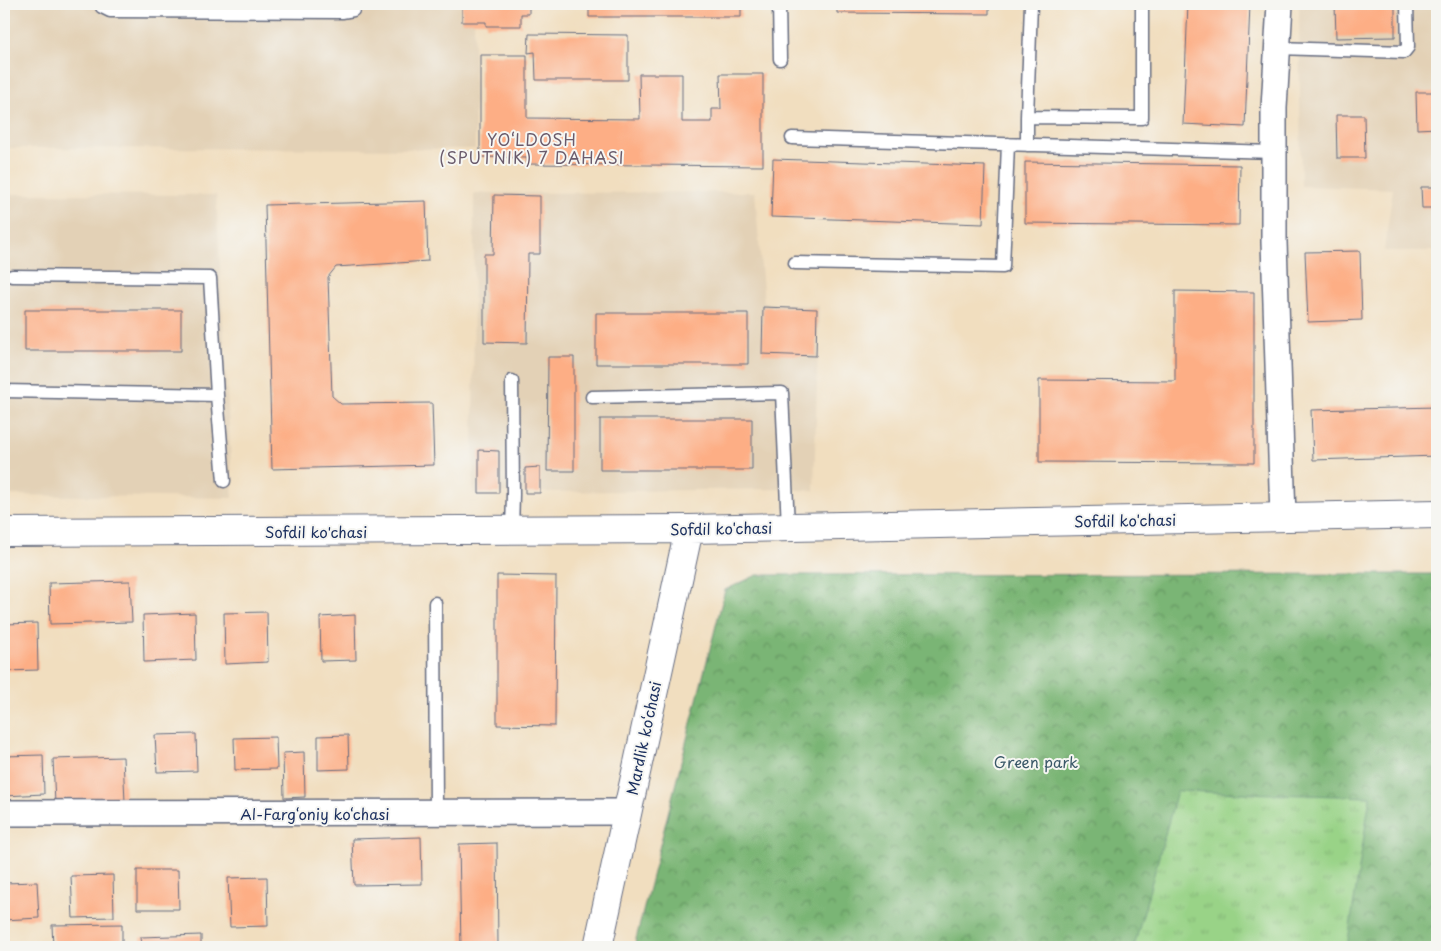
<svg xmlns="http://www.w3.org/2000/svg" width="1441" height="951" font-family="'Playpen Sans',sans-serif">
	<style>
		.built { fill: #e3d1b6 }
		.forest { fill: url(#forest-crowns); stroke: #4a7269 }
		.park { fill: url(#park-tufts); stroke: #5a8172 }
		.building { fill: #fdae85 }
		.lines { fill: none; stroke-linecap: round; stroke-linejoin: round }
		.lane-casing { stroke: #666c80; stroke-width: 15 }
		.street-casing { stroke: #666c80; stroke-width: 28 }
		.secondary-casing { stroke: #666c80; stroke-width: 30 }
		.lane { stroke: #fff; stroke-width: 12 }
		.street { stroke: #fff; stroke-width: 25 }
		.secondary { stroke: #fff; stroke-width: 28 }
		.labels { text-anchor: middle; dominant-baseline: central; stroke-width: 4; stroke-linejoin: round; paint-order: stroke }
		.street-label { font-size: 15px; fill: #1b2f5e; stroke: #f6f6f2 }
		.park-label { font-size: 15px; fill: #3a5868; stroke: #f6f6f2 }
		.neighbourhood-label { font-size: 16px; letter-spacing: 1px; fill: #6a5b6c; stroke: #f6f6f2 }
	</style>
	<defs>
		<pattern id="forest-crowns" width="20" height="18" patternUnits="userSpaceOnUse" patternTransform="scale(1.25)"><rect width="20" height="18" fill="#7ab574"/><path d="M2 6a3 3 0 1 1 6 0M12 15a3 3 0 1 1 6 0" fill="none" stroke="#639462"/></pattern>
		<pattern id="park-tufts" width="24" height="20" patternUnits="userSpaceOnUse" patternTransform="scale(1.25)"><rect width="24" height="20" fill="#99d387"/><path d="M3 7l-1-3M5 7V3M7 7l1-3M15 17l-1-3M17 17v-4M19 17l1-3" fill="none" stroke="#83b577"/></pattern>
	</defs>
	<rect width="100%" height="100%" fill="#f6f6f2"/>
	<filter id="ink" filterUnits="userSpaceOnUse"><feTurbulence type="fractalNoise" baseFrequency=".02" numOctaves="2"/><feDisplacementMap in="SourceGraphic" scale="10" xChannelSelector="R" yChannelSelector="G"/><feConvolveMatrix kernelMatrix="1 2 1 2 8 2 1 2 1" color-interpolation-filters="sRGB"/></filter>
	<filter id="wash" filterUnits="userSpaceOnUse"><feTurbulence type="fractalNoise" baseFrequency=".0096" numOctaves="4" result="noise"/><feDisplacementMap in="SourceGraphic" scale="20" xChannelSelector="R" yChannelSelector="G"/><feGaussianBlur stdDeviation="1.12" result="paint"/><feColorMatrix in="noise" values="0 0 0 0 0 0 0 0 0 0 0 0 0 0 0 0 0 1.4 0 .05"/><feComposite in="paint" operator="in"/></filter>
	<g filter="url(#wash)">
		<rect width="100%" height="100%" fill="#f1debf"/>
		<path class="built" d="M4,4H474L475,149L4,148Z
			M1299,4H1437V251H1384L1393,189L1301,186Z
			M755,192L764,303L819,306L814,491L786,489L473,493L474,193Z
			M4,194L216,195L233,498L4,495Z"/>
		<path class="forest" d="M1437,574V947H634L725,590L757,575Z"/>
		<path class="park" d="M1177,791L1370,797L1347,947H1134Z"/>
		<g id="blocks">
			<path class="building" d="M462,4H529V14H521V26H486V22H462Z
				M589,4H741V17H589Z
				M837,4H989V14L837,13Z
				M1188,4H1250L1245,127L1183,124Z
				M1335,4H1395V37L1336,38Z
				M529,34L628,35V80H536L535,52L528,53Z
				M480,55H527V118L640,119L639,74H682V122H712V109H721L720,74H763V166L527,164V158L480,157Z
				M1416,92H1437V128L1417,129Z
				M1336,115H1364L1365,158H1337Z
				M773,159L985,166L983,224L771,217Z
				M1025,162L1240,165L1239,225L1025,223Z
				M1421,187H1437V208H1422Z
				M494,195L540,196V254H528L527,343L484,342V254H493Z
				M426,201L428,261L336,267L328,277L332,396L341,404L432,403L434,465L272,469L265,205Z
				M1360,251L1362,320L1308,322L1305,252Z
				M1175,291L1254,292V463L1039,462V380L1175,381Z
				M763,307L817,309L816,356L762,354Z
				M25,310H181V351H25Z
				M596,313H748V364H596Z
				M548,357H574V471H547Z
				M1437,407V456L1313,460L1311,410Z
				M600,419H752V470H600Z
				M479,450L499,451V493H479Z
				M540,467V493H525V468Z
				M497,575L556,576L555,726L497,725Z
				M130,581L132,622L50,624L49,583Z
				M267,612L268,662L225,664L224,613Z
				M195,613L196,660L144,662L143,615Z
				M355,615L356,660L321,661L320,617Z
				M37,623L38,670L4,671V624Z
				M196,734L197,771L157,772L155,735Z
				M348,735L349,769L318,770V736Z
				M276,737L277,769L235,770L234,738Z
				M304,752L305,797L284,798L283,753Z
				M43,755L44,794L4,796V756Z
				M123,757L125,802L55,804L53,759Z
				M421,837L422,884L354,885L352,839Z
				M497,843L498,947H461L459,844Z
				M137,870H178L179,909H137Z
				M113,875L114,917L73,918L71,876Z
				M267,877L268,926L230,927L228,878Z
				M37,882L39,918L4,920V883Z
				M122,924V947H53L52,925Z
				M201,935V947H142L141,937Z"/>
		</g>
	</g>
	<g filter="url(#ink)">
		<use href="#blocks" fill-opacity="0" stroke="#666c80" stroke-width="1"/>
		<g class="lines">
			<g class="lane-casing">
				<path id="lane" d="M102,4V7L110,11L342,12L353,10L355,4
					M779,4L780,59
					M1031,4L1027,117L1142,118V4
					M1277,48L1404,52L1408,47L1407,4
					M1027,117V145
					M792,138L1274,152
					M795,263L1003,267L1008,144
					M12,276L210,278L217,395L224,481
					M512,381L513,494L512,530
					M4,391L217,395
					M592,397L782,393L788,527
					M435,603L436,812"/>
			</g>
			<g class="street-casing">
				<path id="street" d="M1280,4L1274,108V242L1283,517
					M4,813L627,812"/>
			</g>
			<g class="secondary-casing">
				<path id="secondary" d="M4,532L689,529L1437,514
					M598,947L689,529"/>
			</g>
			<use href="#lane" class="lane"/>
			<use href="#street" class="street"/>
			<use href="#secondary" class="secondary"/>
		</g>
	</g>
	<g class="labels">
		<g class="street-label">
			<text transform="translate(1125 520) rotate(-1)">Sofdil ko'chasi</text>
			<text transform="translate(721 528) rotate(-1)">Sofdil ko'chasi</text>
			<text x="316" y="531">Sofdil ko'chasi</text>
			<text transform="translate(643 738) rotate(-78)">Mardlik ko‘chasi</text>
			<text x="315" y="813">Al-Farg‘oniy ko‘chasi</text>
		</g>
		<g class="park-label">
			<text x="1036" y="761">Green park</text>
		</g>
		<g class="neighbourhood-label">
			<text x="532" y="139">YO‘LDOSH<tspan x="532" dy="18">(SPUTNIK) 7 DAHASI</tspan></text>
		</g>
	</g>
	<rect width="1441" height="951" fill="none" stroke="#f6f6f2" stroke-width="20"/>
</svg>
